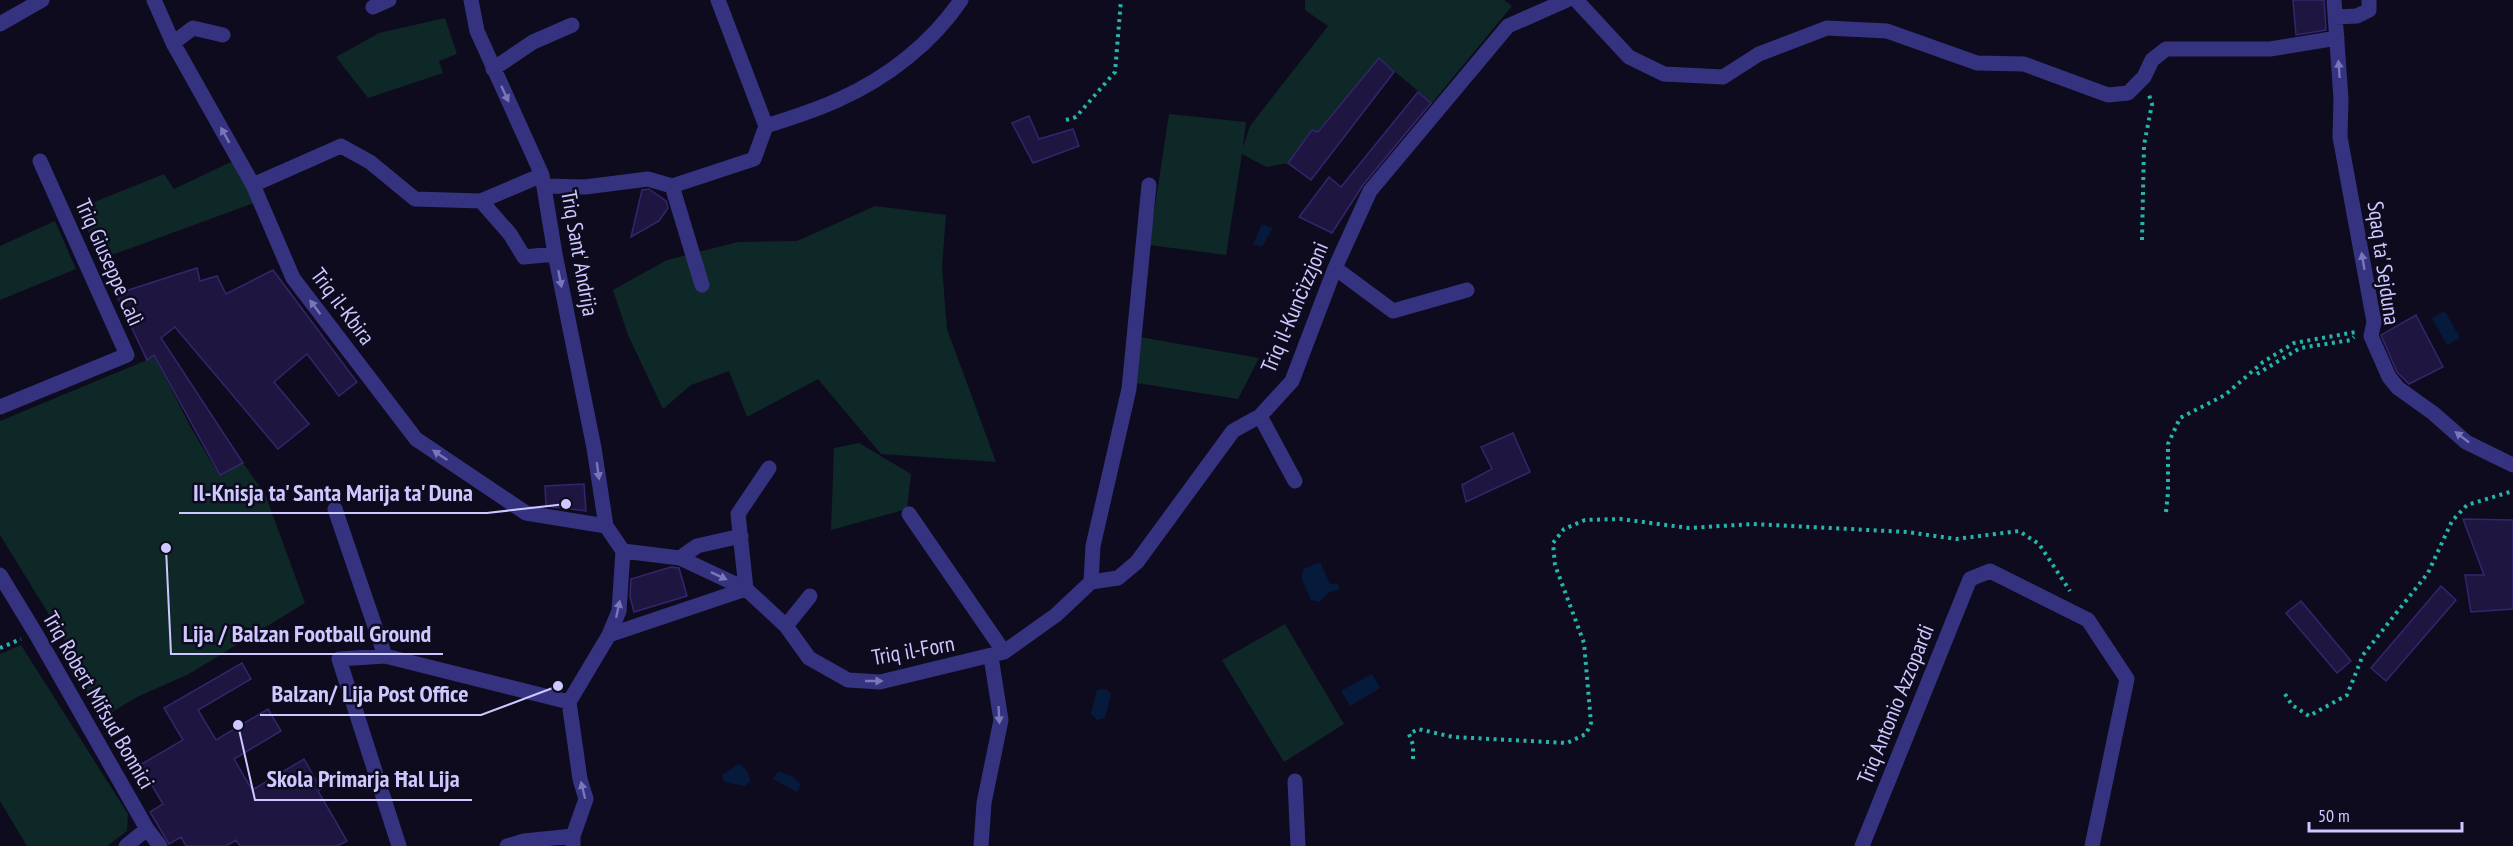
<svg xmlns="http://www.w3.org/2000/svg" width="2513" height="846" font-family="'PT Sans Narrow',sans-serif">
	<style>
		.green { fill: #0d2827 }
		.water { fill: #061a3c }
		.building { fill: #1e1640; stroke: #34266d; stroke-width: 1.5 }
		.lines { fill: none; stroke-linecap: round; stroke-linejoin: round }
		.path { stroke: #26b5aa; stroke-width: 4; stroke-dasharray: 3 4.5; stroke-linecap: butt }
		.minor { stroke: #353380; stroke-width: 15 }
		.oneway { fill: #7976b9 }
		.labels { text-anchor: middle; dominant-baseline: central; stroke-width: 5; stroke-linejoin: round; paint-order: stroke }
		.street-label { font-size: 22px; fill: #cdc8ff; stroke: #0e0b1e }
		.leader { fill: none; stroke: #cdc8ff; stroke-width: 2 }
		.callout-dot { fill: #cdc8ff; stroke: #0e0b1e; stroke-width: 2 }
		.callout-label { font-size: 24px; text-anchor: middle; font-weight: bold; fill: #cdc8ff; stroke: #0e0b1e; stroke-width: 5; stroke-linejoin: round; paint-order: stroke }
	</style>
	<rect width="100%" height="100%" fill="#0e0b1e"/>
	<path class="green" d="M1305,0H1504L1512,6L1432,103L1379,58L1318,132L1311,130L1288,163L1266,167L1242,154L1226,255L1149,245L1169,114L1246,122L1243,147L1250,126L1328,26L1305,10Z
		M445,18L457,54L439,61L443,73L368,98L336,57L379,33Z
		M235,160L254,203L101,259L77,209L164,174L174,189Z
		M875,206L946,215L942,267L947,329L996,462L881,454L818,379L747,417L729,371L691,385L663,409L628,335L613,290L667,260L738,242L797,241Z
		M55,221L76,269L0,300V246Z
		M1140,337L1259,358L1238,399L1137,383Z
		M154,355L190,426L219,475L243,463L265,494L305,603L189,674L137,697L102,718L83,686L85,673L0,535V421L147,360Z
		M859,443L911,474L907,509L831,530L834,448Z
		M1285,624L1344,724L1284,762L1222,660Z
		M21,645L128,814L127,831L107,846H27L0,801V654Z"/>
	<path class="water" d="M1262,224L1273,228L1262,247L1253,244Z
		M2445,311L2460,338L2447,345L2432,318Z
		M1320,562L1330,584L1338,583L1339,590L1328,593L1320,602L1311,600L1301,577L1304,569Z
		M1372,674L1380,688L1350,706L1341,691Z
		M1106,689L1111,694L1105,718L1097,720L1091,714L1097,690Z
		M739,764C746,768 749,773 750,781L745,786L725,782L722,778L723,774Z
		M779,771L794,777L801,785L797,792L773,779Z"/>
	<path class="building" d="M2293,0H2324L2326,30L2296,35Z
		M1379,58L1394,72L1311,180L1288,163L1312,130L1318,132Z
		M1418,92L1431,103L1363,185L1332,233L1299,217L1329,177L1341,187Z
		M1029,116L1039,139L1073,129L1079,146L1033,163L1012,123Z
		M649,189L666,201L668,208L659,221L631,237L642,190Z
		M197,268L200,281L217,276L226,294L273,270L357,382L339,396L307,354L274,382L309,424L278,449L175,327L161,338L243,463L220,475L154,355L147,360L116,294Z
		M2416,315L2443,367L2409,384L2397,372L2381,335Z
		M1513,433L1530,472L1466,502L1462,485L1492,469L1481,447Z
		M584,484L586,511L546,506L545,486Z
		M2463,519L2513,520V609L2471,612L2465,575H2484Z
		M671,567L679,568L687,596L634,612L630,597L631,579Z
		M2441,586L2456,600L2386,681L2371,668Z
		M2301,601L2351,661L2337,673L2286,613Z
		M242,663L251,679L198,710L216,740L268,709L281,731L234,759L252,790L304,759L321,789L318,791L347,841L337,846H240L236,840L226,846H186L181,837L169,844L150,812L163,804L140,765L183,740L164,708Z"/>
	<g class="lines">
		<path class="path" d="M1066,120L1076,117L1115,72L1121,0
			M2142,240L2144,145L2152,104L2149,95
			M2257,374L2300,348L2351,340L2354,337
			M2166,512L2168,492V444L2180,418L2225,395L2263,362L2294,343L2356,332
			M0,648L21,639
			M2285,694L2292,705L2309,716L2347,695L2363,655L2428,573L2452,521L2467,505L2513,491
			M1413,759V745L1409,734L1418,729L1453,737L1567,743L1586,734L1591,723L1584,643L1555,565L1553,543L1564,529L1585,520L1620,519L1689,528L1753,524L1907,532L1956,539L2019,531L2039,544L2070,591"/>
		<path class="minor" d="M154,0L173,43L253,185L293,278L416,439L526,513L606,526
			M471,0L477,31L542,175L555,254L594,448L606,526L623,551
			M718,0L766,126
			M1576,0L1629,57L1664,74L1723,77L1759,54L1827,28L1887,31L1977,63L2024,64L2108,95L2128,93L2144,77L2152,60L2166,49H2270L2337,38
			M2334,0L2341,99L2340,137L2374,322L2371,336L2389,377L2398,388L2433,413L2466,442L2513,465
			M373,7L389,0
			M2335,17L2357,16L2369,10V0
			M0,24L42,0
			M173,43L193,28L223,35
			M493,69L533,42L572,25
			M253,185L341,146L370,162L415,199L481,201L542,175
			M545,186L585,187L648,179L672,186
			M672,186L754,159L766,126C791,118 817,110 840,99C887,78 932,43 961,0
			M672,186L702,285
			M481,201L510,234L524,257L555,254
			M1335,268L1393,311L1467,290
			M0,407L127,355L40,161
			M1260,416L1295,481
			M335,509L385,656
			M909,514L1004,652
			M623,551L680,558L746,589L786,626L809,658L848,680L880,682L1004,652L1056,615L1091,582L1118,578L1137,562L1233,431L1260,416L1292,381L1335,268L1370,191L1508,26L1567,0
			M680,558L697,546L741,536
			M0,575L36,634L147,829L160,846
			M1091,582L1093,546L1129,389L1149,185
			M786,626L810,596
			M609,635L746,589L738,514L769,468
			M1295,781L1298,846
			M126,846L147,829
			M399,846L339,659L385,656L569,702
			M507,846L524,841L573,836
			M573,846V836L586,799L580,779L569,702L609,635L619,611L623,551
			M981,846L984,803L1001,720L991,657
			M1862,846L1970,579L1990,571L2088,620L2127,679L2092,846"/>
	</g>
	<defs><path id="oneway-solid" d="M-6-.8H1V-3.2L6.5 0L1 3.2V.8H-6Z" transform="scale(1.5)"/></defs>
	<g class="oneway">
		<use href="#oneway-solid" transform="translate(2339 69) rotate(-94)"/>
		<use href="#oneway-solid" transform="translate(505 94) rotate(65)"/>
		<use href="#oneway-solid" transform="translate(225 135) rotate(-119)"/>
		<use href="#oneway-solid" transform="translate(2363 261) rotate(-100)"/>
		<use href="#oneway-solid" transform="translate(560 279) rotate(79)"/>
		<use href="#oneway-solid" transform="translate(315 307) rotate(-127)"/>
		<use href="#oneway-solid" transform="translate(2462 437) rotate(-142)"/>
		<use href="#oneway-solid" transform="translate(440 455) rotate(-146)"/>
		<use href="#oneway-solid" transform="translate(598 471) rotate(82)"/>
		<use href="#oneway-solid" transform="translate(719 576) rotate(25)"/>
		<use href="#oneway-solid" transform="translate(618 609) rotate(-78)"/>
		<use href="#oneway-solid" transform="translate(874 681)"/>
		<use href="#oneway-solid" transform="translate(999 715) rotate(87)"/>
		<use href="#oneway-solid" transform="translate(583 790) rotate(-104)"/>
	</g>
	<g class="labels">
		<g class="street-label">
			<text transform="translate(580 253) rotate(80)">Triq Sant' Andrija</text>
			<text transform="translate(110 262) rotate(66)">Triq Giuseppe Calì</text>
			<text transform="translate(2384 263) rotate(82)">Sqaq ta' Sejduna</text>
			<text transform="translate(343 306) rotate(53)">Triq il-Kbira</text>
			<text transform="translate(1294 307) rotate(-67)">Triq il-Kunċizzjoni</text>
			<text transform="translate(913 650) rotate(-10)">Triq il-Forn</text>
			<text transform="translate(99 700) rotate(60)">Triq Robert Mifsud Bonnici</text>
			<text transform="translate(1895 704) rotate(-68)">Triq Antonio Azzopardi</text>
		</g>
	</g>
	<path class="leader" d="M566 504L487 513H179M166 548L171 654H443M558 686L481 715H260M238 725L255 800H472"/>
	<g class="callout-dot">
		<circle cx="566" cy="504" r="6"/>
		<circle cx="166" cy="548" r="6"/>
		<circle cx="558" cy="686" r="6"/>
		<circle cx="238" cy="725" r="6"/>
	</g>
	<g class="callout-label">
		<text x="333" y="501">Il-Knisja ta' Santa Marija ta' Duna</text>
		<text x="307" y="642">Lija / Balzan Football Ground</text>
		<text x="370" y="702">Balzan/ Lija Post Office</text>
		<text x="363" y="787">Skola Primarja Ħal Lija</text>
	</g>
	<path d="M2309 822v9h153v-9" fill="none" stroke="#cdc8ff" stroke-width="3"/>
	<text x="2318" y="822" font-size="18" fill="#cdc8ff" stroke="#0e0b1e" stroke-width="4.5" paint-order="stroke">50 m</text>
</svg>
